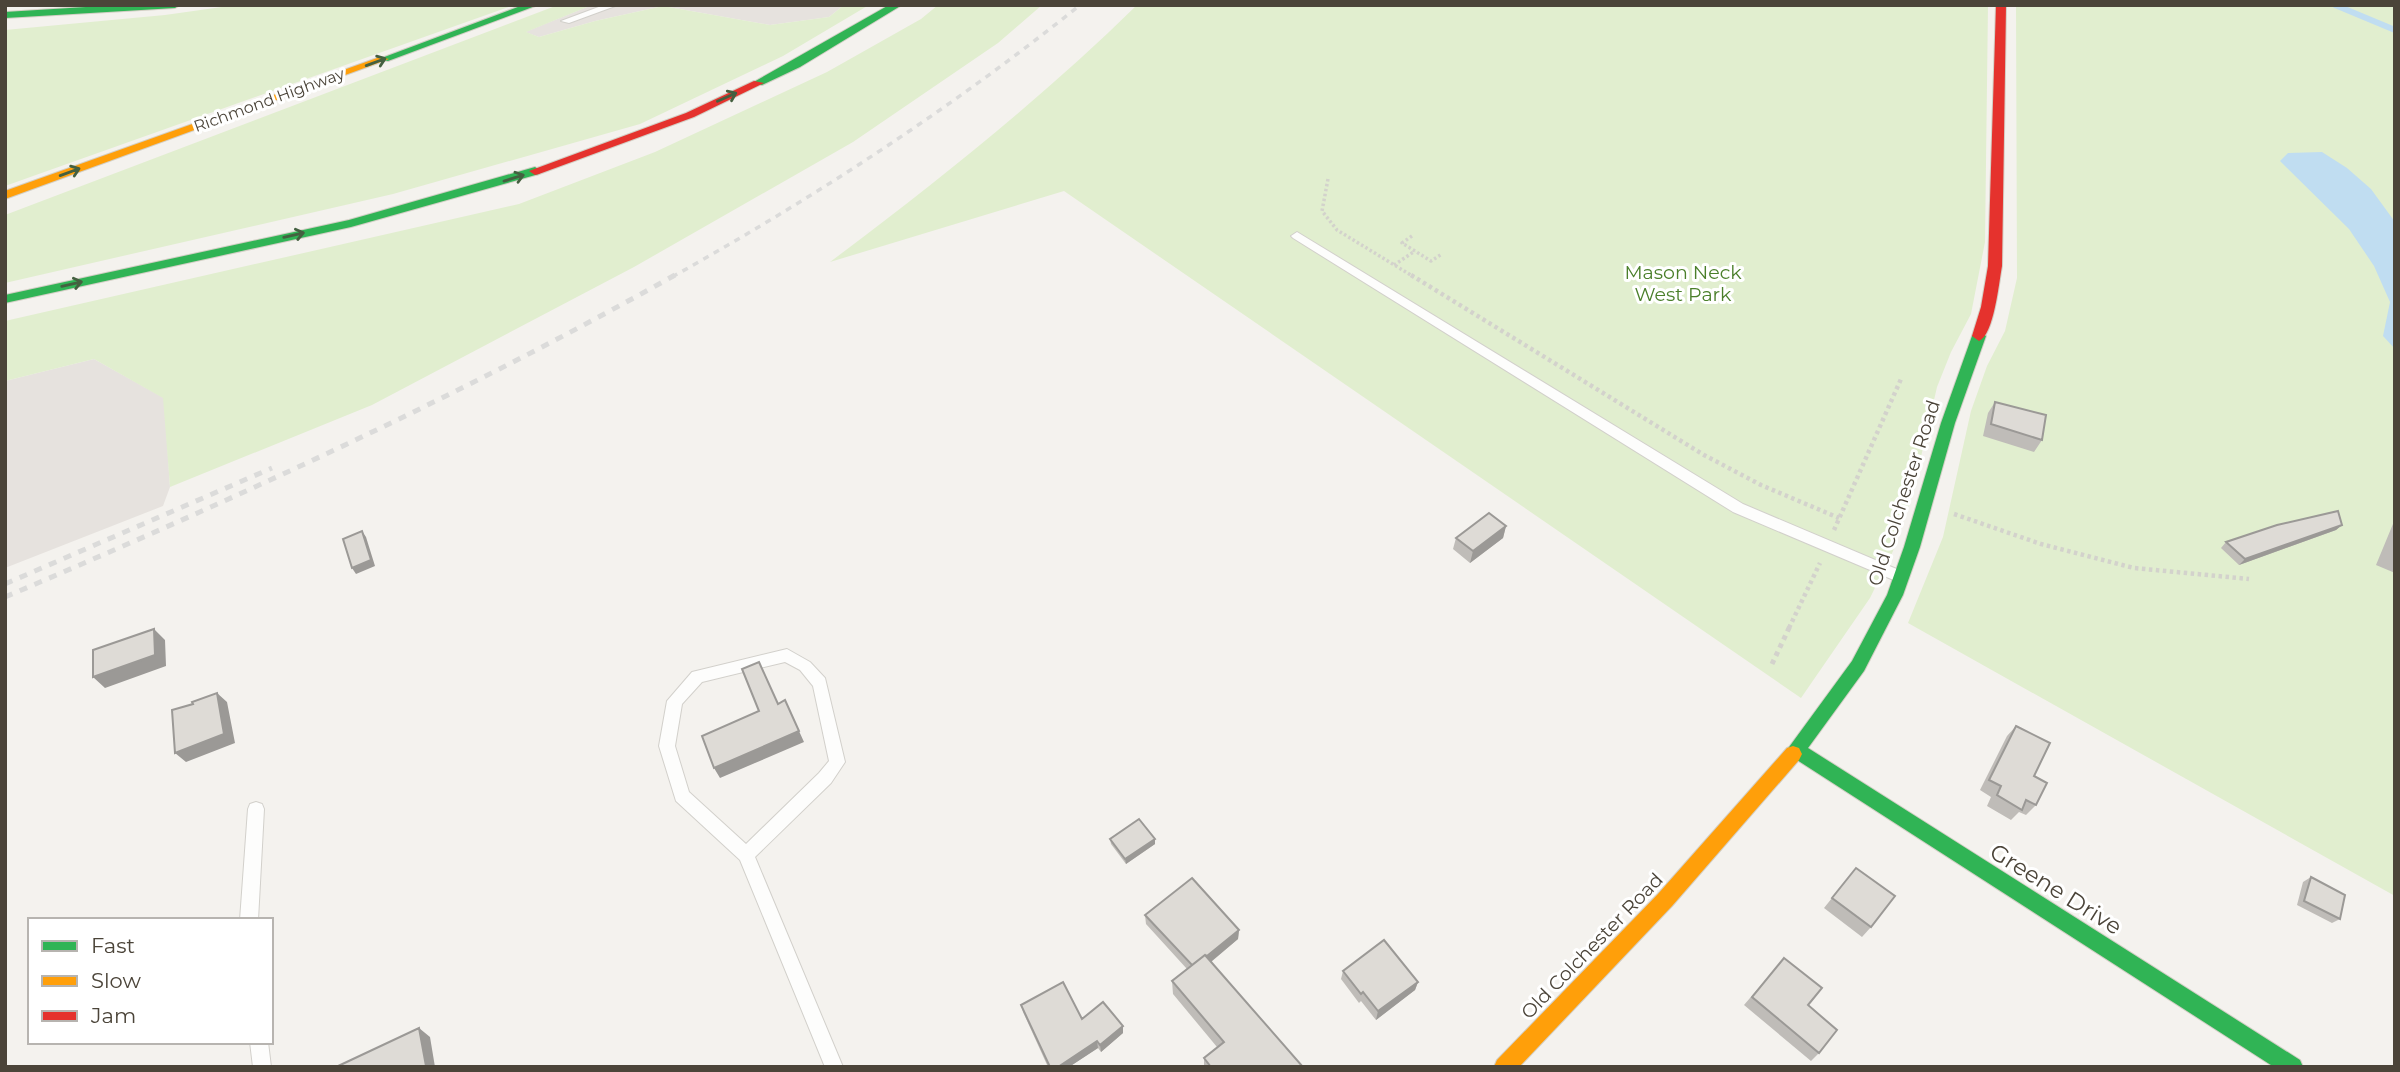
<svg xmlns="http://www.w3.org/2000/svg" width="2400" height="1072" font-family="Montserrat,sans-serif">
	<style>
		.industrial { fill: #e6e2de }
		.green { fill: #e1eecf }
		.water { fill: #c0ddf1 }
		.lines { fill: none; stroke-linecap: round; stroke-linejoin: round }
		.stream { stroke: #c0ddf1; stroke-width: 6 }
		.lane-casing { stroke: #d2d0cb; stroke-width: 2 }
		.fast-casing { stroke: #d3cfc5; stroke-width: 2 }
		.slow-casing { stroke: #d3cfc5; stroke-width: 2 }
		.jam-casing { stroke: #d3cfc5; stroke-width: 2 }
		.path-far2 { stroke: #d3d2cc; stroke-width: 3.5; stroke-dasharray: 2.5 2.5; stroke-linecap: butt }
		.path-far1 { stroke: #d3d2cc; stroke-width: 4.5; stroke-dasharray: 3.5 3.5; stroke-linecap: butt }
		.path { stroke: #d3d2cc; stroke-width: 5; stroke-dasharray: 4.5 4.5; stroke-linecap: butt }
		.lane { fill: #fdfdfc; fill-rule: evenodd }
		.fast { fill: #30b455; fill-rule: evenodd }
		.slow { fill: #ff9f0a; fill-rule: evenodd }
		.jam { fill: #e5322d; fill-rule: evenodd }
		.rail-far1 { stroke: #dbdbda; stroke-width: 3.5; stroke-dasharray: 6 6; stroke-linecap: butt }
		.rail { stroke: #dbdbda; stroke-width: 5; stroke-dasharray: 8 8; stroke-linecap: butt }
		.wall { fill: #bfbcb8 }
		.shaded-wall { fill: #9b9996 }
		.building { fill: #dedbd6; stroke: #9b9996; stroke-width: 2 }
		.oneway { stroke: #446040 }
		.labels { text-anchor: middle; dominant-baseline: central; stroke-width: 6; stroke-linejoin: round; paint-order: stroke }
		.far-street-label { font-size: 16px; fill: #4b4439; stroke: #fff }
		.park-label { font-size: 19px; fill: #4a7f2a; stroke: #fff }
		.street-label { font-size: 19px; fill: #4b4439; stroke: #fff }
		.near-street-label { font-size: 23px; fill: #4b4439; stroke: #fff }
	</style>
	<rect width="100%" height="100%" fill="#f4f2ee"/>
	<path class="industrial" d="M592,5H844L829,17L770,25L663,6L595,21L539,37L525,32Z
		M94,359L164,398L170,487L163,506L5,568V381Z"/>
	<path class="green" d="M236,5H514L5,186V30L165,15Z
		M558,5H592L526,32L539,37L595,21L663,6L770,25L829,17L844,5H869L783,56L640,124L393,194L5,283V215Z
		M938,5H1042L998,43L853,142L634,267L372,405L170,487L163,398L94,359L5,381V321L519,204L655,152L827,72L921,19Z
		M1137,5H1988L1985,242L1971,314L1951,352L1937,387L1912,496L1893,551L1870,598L1801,698L1064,191L830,262C937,182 1041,99 1137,5Z
		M2016,5H2395V896L1908,623L1943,537L1971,411L1987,366L2005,331L2017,278Z"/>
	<path class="water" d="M2322,152L2347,168L2371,189L2395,222V349L2383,336L2390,302L2374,266L2349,229L2280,161L2288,153Z"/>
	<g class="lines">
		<path class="stream" d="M2335,5L2395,30"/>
		<g class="lane-casing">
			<path id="lane" d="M604,5H618L569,23L561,21Z
				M1297,232L1743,504L1906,573L1908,577L1906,581H1896L1733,512L1293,238L1291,236Z
				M787,649L810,662L825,678L845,762L831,783L755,857L843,1067H825L740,860L676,801L659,746L667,701L692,672ZM785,662L800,670L813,686L829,761L819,773L746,844L689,792L675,746L682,704L702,682Z
				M256,802L262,804L264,809L258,920H240L248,809L250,804Z
				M250,1042H268L271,1067H253Z"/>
		</g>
		<g class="fast-casing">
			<path id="fast" d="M118,5H180L175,8L5,18V12Z
				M523,5H538L388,61L379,59Z
				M889,5H902L800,67L762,85L752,83Z
				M535,167L541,171L539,174L351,227L5,303V295L349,220Z
				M1979,331L1986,336L1955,423L1920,547L1903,595L1864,671L1808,748L2300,1060L2303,1067H2274L1797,760H1787L1784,754L1852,661L1887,595L1904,547L1941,423L1972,336Z"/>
		</g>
		<g class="slow-casing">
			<path id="slow" d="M380,57L389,59L5,199V191Z
				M1793,746L1799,748L1802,754L1799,760L1672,906L1519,1067H1494L1497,1060L1658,894L1787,748Z"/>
		</g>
		<g class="jam-casing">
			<path id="jam" d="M1996,5H2006L2002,266C1999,282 1994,335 1979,341L1972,336L1981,307L1988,266Z
				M754,81L764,83L694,117L539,174L535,175L529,171L686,113Z"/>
		</g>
		<path class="path-far2" d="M1328,179L1322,211L1337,230L1414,277
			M1412,236L1402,243L1431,261L1442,254
			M1394,265L1415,251"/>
		<path class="path-far1" d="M1411,275L1704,455L1761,485L1839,518
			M1954,514L2041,544L2134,568L2249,579
			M1834,530L1901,379
			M1789,628L1820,563"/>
		<path class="path" d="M1772,664L1790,626"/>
		<use href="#lane" class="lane"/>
		<use href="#fast" class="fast"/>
		<use href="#slow" class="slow"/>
		<use href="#jam" class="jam"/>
		<path class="rail-far1" d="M672,277C815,197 952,108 1080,5"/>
		<path class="rail" d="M5,584L272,468
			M5,597C233,500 458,397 675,275"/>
	</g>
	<path class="wall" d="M1995,402L2042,440L2034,452L1983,436L1988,413Z
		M2395,519V573L2376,565Z
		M2342,525L2336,530L2239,565L2221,548L2226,542Z
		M1506,526L1503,538L1470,563L1453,549L1456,538Z
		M2016,726L2034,776L2036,805L2026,815L2019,812L2011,820L1987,806L1991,797L1980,790L2007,736Z
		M1110,839H1155V844L1126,864L1111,844Z
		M1856,868L1871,927L1862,937L1824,908Z
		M2311,877L2340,919L2332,923L2297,905L2303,882Z
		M1145,915L1239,930L1238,939L1211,962L1303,1067H1204V1058L1217,1047L1173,994L1172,981L1187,969L1146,924Z
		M1784,958L1808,1005L1819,1053L1811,1061L1744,1005Z
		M1343,971L1418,982L1415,990L1376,1020L1361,1001L1359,1003L1341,979Z
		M1021,1005L1082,1019L1123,1033L1101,1052L1098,1048L1069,1067H1048L1023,1012Z"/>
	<path class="shaded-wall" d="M2342,525L2336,530L2239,565L2245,559Z
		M1506,526L1503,538L1470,563L1473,551Z
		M362,531L366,537L375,566L356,574L352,568Z
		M154,629L165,640L166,666L105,688L93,677Z
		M217,693L227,702L235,743L186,762L175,753Z
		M799,731L804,742L720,778L714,768Z
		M1155,839V844L1126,864L1125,859Z
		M1239,930L1238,939L1194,976V968Z
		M1418,982L1415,990L1376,1020L1378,1011Z
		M1123,1026V1033L1101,1052L1100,1045Z
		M419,1028L430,1037L435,1067H424Z
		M1097,1041L1098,1048L1069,1067H1058Z"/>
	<path class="building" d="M1995,402L2046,415L2042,440L1991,424Z
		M2338,511L2342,525L2245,559L2226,542L2277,525Z
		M1489,513L1506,526L1473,551L1456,538Z
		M362,531L371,560L352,568L343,539Z
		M154,629L155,655L93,677V650Z
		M759,662L778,704L785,700L799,731L714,768L702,736L759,711L742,669Z
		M217,693L224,734L175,753L172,710L193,704L192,702Z
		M2016,726L2050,743L2034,776L2047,783L2036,805L2026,800L2022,810L1997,795L2001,786L1989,780Z
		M1139,819L1155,839L1125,859L1110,839Z
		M1856,868L1895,896L1871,927L1832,898Z
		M2311,877L2345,895L2340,919L2304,901Z
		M1192,878L1239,930L1207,956L1205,955L1192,965L1145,915Z
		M1384,940L1418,982L1378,1011L1363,992L1361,994L1343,971Z
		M1205,955L1303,1067H1211L1204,1058L1224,1042L1172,981Z
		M1784,958L1822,988L1808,1005L1837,1030L1819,1053L1752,997Z
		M1063,982L1082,1019L1103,1002L1123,1026L1100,1045L1097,1041L1058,1067H1050L1021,1005Z
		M419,1028L426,1066L424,1067H336Z"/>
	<defs><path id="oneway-shaft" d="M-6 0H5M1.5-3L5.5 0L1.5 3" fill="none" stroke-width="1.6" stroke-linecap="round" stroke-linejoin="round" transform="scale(1.75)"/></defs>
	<g class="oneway">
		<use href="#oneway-shaft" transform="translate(376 62) rotate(-20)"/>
		<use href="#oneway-shaft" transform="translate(727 97) rotate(-24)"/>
		<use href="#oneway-shaft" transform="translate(70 172) rotate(-20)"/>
		<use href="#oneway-shaft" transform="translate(514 178) rotate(-17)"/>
		<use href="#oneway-shaft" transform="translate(294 235) rotate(-13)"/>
		<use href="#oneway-shaft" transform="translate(72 284) rotate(-13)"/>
	</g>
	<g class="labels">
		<g class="far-street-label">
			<text transform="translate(269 100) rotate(-20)">Richmond Highway</text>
		</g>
		<g class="park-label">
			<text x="1683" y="272">Mason Neck<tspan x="1683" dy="22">West Park</tspan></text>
		</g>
		<g class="street-label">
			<text transform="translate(1904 493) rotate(-72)">Old Colchester Road</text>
			<text transform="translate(1592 946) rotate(-46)">Old Colchester Road</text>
		</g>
		<g class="near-street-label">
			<text transform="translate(2056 889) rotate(32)">Greene Drive</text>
		</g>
	</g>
	<rect width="2400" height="1072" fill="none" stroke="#4b4439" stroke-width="14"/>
	<rect x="28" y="918" width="245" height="126" fill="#ffffff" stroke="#b7b4b0" stroke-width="2"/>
	<rect x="42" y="941" width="35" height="10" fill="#30b455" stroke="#b7b4b0" stroke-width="2"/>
	<text x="91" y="953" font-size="21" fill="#4b4439">Fast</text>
	<rect x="42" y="976" width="35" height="10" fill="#ff9f0a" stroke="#b7b4b0" stroke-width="2"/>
	<text x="91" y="988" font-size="21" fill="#4b4439">Slow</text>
	<rect x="42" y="1011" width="35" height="10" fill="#e5322d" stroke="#b7b4b0" stroke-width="2"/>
	<text x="91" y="1023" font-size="21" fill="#4b4439">Jam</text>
</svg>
